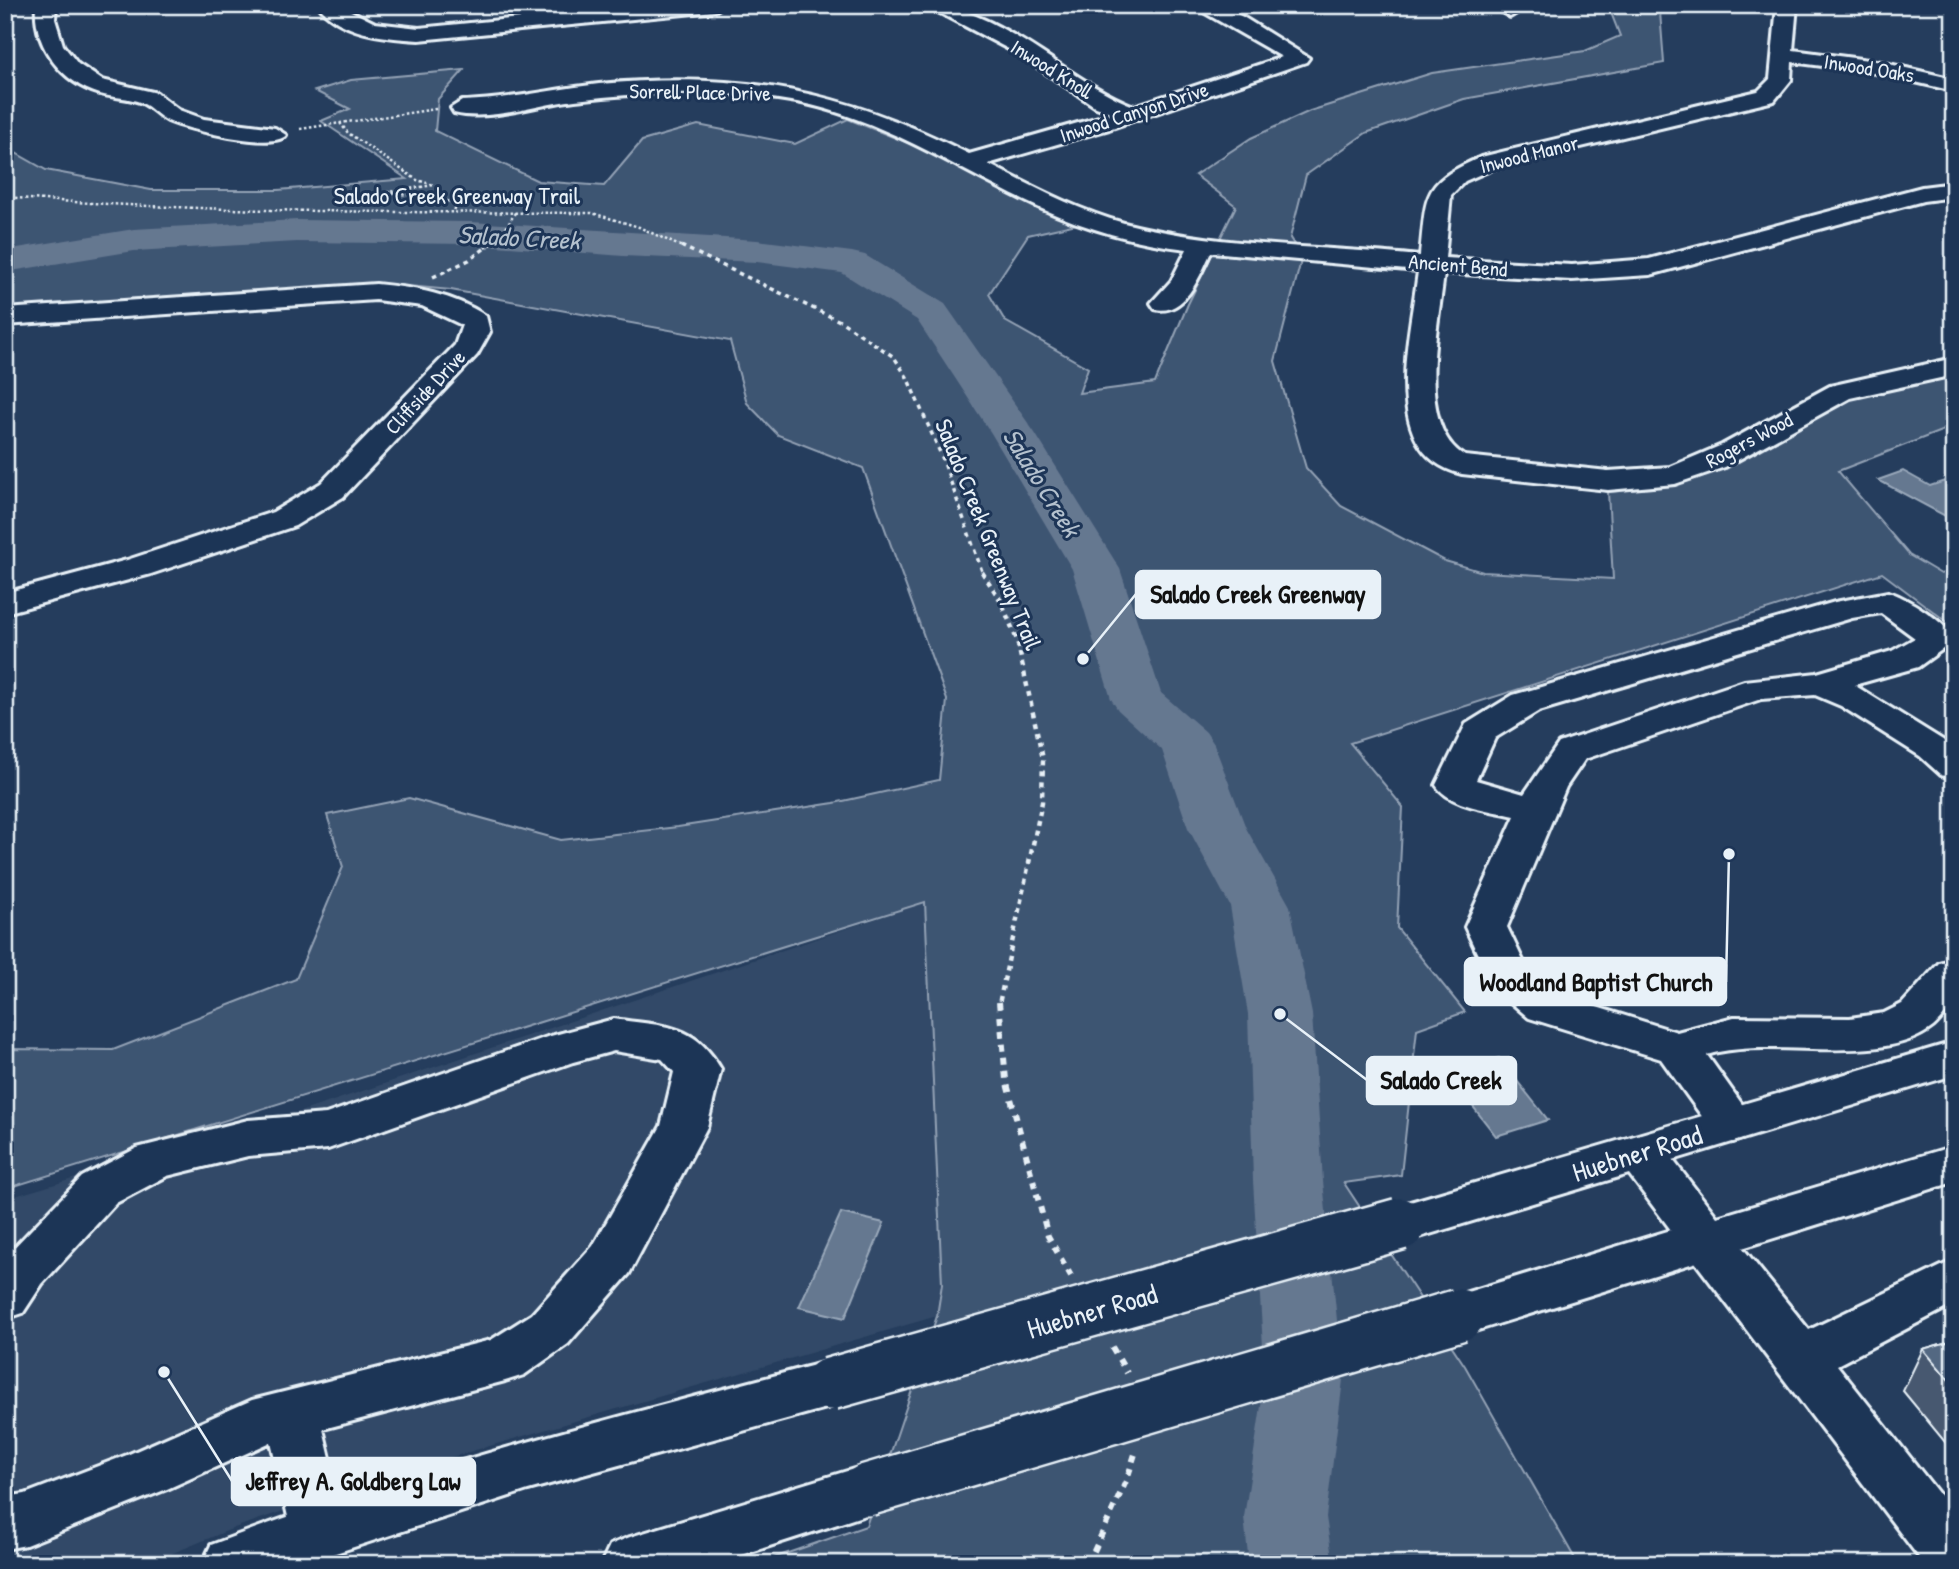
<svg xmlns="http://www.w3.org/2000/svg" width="1959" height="1569" font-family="'Patrick Hand',sans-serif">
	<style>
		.built { fill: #334a68 }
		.green { fill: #3e5472; stroke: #93a2b5; stroke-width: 2 }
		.water { fill: #657890; stroke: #99a8ba; stroke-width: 2 }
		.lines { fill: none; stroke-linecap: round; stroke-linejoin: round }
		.river { fill: #657890; fill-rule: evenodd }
		.minor-casing { stroke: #e8f1f8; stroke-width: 6 }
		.major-casing { stroke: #e8f1f8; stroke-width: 6 }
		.path-far3 { stroke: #e8f1f8; stroke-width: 2.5; stroke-dasharray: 2.5 2.5; stroke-linecap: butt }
		.path-far2 { stroke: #e8f1f8; stroke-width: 3.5; stroke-dasharray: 4.5 4.5; stroke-linecap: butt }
		.path-far1 { stroke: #e8f1f8; stroke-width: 4.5; stroke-dasharray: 5 5; stroke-linecap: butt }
		.path { stroke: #e8f1f8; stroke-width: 6; stroke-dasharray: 7 7; stroke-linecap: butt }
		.minor { fill: #1d3557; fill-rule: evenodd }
		.major { fill: #1d3557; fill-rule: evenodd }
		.major-bridge-casing { stroke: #e8f1f8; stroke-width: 56; stroke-linecap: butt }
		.major-bridge { stroke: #1d3557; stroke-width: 51 }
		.wall { fill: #475970; stroke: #e8f1f8; stroke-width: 2 }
		.building { fill: #536782; stroke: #e8f1f8; stroke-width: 2 }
		.labels { text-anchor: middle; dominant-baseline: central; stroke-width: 6; stroke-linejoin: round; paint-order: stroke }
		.far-street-label { font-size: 21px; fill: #e8f1f8; stroke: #1d3557 }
		.street-label { font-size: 24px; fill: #e8f1f8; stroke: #1d3557 }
		.water-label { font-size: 26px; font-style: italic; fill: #b4c1ce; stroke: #1d3557 }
		.near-street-label { font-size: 28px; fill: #e8f1f8; stroke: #1d3557 }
		.leader { fill: none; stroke: #e8f1f8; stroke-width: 2.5 }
		.callout-dot { fill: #e8f1f8; stroke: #1d3557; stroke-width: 2.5 }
		.callout { fill: #e8f1f8; stroke: #e8f1f8; stroke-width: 2.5 }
		.callout-label { font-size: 26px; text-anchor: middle; font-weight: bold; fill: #111 }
	</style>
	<rect width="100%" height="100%" fill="#253d5d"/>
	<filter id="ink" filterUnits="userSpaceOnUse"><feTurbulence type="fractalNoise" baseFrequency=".0143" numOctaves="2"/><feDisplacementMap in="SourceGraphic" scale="14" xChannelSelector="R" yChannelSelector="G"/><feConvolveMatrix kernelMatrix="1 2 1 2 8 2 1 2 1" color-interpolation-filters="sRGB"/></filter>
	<g filter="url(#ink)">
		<path class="built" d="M926,902L942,1284L937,1316L379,1478L234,1528L146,1564H5V1199L306,1110Z"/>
		<path class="green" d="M1608,5H1665L1660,12L1664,63L1464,99L1366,133L1306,175L1290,238L1302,257L1275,361L1306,468L1341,506L1445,561L1483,572L1613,579L1608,492L1676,485L1726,464L1844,397L1954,375V426L1838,471L1909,555L1941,574L1954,570V627L1882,573L1350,743L1403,807L1397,928L1465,1012L1417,1029L1401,1175L1344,1183L1465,1366L1578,1564H756L866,1526L937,1316L942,1284L925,902L5,1189V1049L113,1050L296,979L343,867L327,815L409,798L561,840L678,827L834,803L939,780L947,700L863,468L778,435L747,403L730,341L451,290L376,283L5,310V147L46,170L151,190H278L407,179L321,121L350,109L315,91L351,80L464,70L438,99L435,131L538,181L604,186L642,141L698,125L795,144L848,119L918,147L1077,224L1028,235L989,294L1005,321L1088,368L1079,393L1155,383L1188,304L1236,206L1195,175L1251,138L1310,111L1432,73L1585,51L1620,36Z"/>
		<path class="water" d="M1903,471L1930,486L1954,478V517L1949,518L1878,480Z
			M1499,1058L1548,1120L1496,1136L1447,1073Z
			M841,1213L884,1223L845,1318L799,1307Z"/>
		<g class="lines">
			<path class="river" d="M297,220L471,222L757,240L852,252L865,255L945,304L1035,433L1120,569L1161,693L1206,732L1214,744L1246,828L1290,906L1312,1014L1323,1181L1343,1380L1326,1517L1333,1564H1249L1244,1517L1265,1380L1253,1181L1248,1014L1230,906L1188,828L1162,750L1118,710L1111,699L1072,569L991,433L917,320L842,273L757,262L623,256L471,244L297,242L134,251L5,272V250L134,229Z"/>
			<g class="minor-casing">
				<path id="minor" d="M36,5H56L55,19L63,45L78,64L102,80L157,93L179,110L204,119L275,128L286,135C275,151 186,129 168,121C158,116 151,107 142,103C129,97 113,98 100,94C61,82 33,46 36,5Z
					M318,5H339L375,23L419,28L653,5H724L715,11L419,40C386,38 339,34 318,5Z
					M925,5C998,5 1067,81 1134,106L1282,57L1191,5H1217L1243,17L1309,58L1306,62L1109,129L988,164C1032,186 1076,210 1124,223C1218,247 1323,246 1420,256C1427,194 1420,184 1481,157L1758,91L1770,79L1777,5H1797L1793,50L1876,61L1954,79V91L1876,73L1792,62L1791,80L1774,101L1497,167L1465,181L1451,195L1445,258L1572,265L1649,259L1922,187L1954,183V197L1923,201L1650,275L1572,280L1444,273C1439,324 1414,426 1465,456L1608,471L1670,467L1722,445L1830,386L1954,358V375L1850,398L1725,467L1675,484L1608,490L1462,474C1376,454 1411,334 1418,271L1211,252C1200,275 1185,316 1155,309L1151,303L1171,281L1187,249C1136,243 1086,229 1040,208C960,171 884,119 797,102C723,89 649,91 575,100C538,104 492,122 454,113L451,108L462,101C508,100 553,89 599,84C741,71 842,90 969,154L1113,113L1096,107L1018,54Z
					M1490,5H1514L1520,11L1510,17Z
					M376,284C415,288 453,294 486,316L490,332L477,355L343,497L295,526L151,574L5,613V593L127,560L273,512L321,483L455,345L462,325L422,306L376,300L5,325V309Z
					M1888,592C1903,595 1953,626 1954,641L1918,667L1854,685L1954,747V779L1941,775L1920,756L1841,706L1815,695L1761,699L1585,759L1566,787L1507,927L1526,967L1561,996L1677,1032L1734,1017L1850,1018L1884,1013L1902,1004L1939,963L1954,959V1002C1947,1011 1941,1020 1933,1027C1880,1069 1771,1035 1707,1055L1756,1124L1750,1136L1733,1142L1716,1136L1661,1059L1529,1018L1493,987L1465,927L1515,816C1490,810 1450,807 1436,785L1466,724L1513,695L1835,602ZM1881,613L1915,638L1892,651L1817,673L1744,681L1559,743L1524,794L1476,780L1495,738L1539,711L1852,618Z
					M614,1019C663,1027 693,1021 721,1069L707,1127L629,1274L568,1344L524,1375L505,1381L323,1429L347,1530L339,1548L319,1556L299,1548L291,1530L271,1442L167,1489L26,1545L5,1549V1497L25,1494L127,1455L252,1400L491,1340L532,1314L593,1246L661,1126L674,1072L662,1059L614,1051L573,1062L328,1149L248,1156L167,1176L116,1203L42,1284L23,1313L5,1319V1257L82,1177L137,1148L248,1120L326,1114L547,1037Z
					M1707,1220L1725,1226L1809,1330L1954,1260V1304L1837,1365L1954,1513V1564H1924L1689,1254L1682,1240L1689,1226Z"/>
			</g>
			<g class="major-casing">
				<path id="major" d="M1954,1042V1075L1673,1160L1717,1217L1954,1146V1182L1459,1336L1441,1330L1433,1315L1441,1300L1671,1230L1629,1174L1400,1243L1383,1238L1375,1224L1383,1210L1400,1205Z
					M830,1361L849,1368L857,1384L849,1400L830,1407L528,1490L302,1564H202L211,1545C412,1468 621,1416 830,1361Z
					M867,1465L887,1472L895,1490L887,1508L714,1564H601L610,1545L630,1537Z"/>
			</g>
			<path class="path-far3" d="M340,123L348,133L417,180L434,185L388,192L453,202L457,204L454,211
				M300,129L436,109
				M5,197C201,213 396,212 592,213L639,227L684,248
				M485,248L501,237L516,211"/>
			<path class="path-far2" d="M681,246L842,322L894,357L907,377L942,457L983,574
				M433,277L469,260L488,246"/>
			<path class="path-far1" d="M982,572L1001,601L1017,640L1043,759L1042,802L999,1004"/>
			<path class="path" d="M999,1002L1006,1080L1048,1236L1071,1276
				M1112,1347L1127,1373
				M1088,1564L1127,1479L1135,1454"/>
			<use href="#minor" class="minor"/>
			<use href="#major" class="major"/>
			<g class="major-bridge-casing">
				<path id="major-bridge" d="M830,1384L1400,1224
					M867,1490L1459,1315"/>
			</g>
			<use href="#major-bridge" class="major-bridge"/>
		</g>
		<path class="wall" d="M1954,1340V1453L1903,1391L1923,1349Z"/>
		<path class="building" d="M1954,1340V1386L1923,1349Z"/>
	</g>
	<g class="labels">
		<g class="far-street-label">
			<text transform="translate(1869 68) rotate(9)">Inwood Oaks</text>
			<text transform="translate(1052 69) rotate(32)">Inwood Knoll</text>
			<text transform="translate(700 92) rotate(1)">Sorrell Place Drive</text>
			<text transform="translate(1134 112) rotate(-18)">Inwood Canyon Drive</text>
			<text transform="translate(1529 154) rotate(-14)">Inwood Manor</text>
			<text transform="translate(1458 265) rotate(5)">Ancient Bend</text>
			<text transform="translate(425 392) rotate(-47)">Cliffside Drive</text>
			<text transform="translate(1749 440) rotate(-28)">Rogers Wood</text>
		</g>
		<g class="street-label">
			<text x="457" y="195">Salado Creek Greenway Trail</text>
			<text transform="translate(989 534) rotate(68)">Salado Creek Greenway Trail</text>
		</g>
		<g class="water-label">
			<text transform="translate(519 237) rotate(3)">Salado Creek</text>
			<text transform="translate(1042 482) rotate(58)">Salado Creek</text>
		</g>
		<g class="near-street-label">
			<text transform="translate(1637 1153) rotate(-17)">Huebner Road</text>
			<text transform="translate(1092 1311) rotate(-16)">Huebner Road</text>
		</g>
	</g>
	<path class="leader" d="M1083 659L1136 594M1729 854L1726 982M1280 1014L1367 1080M164 1372L232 1481"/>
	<g class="callout-dot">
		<circle cx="1083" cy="659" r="7"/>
		<circle cx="1729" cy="854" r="7"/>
		<circle cx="1280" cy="1014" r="7"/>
		<circle cx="164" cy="1372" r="7"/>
	</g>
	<g class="callout">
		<rect x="1136" y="571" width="244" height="47" rx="7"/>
		<rect x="1465" y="958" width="261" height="47" rx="7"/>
		<rect x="1367" y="1057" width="149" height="47" rx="7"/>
		<rect x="232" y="1458" width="243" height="47" rx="7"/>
	</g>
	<g class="callout-label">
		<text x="1258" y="603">Salado Creek Greenway</text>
		<text x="1596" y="991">Woodland Baptist Church</text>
		<text x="1441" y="1089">Salado Creek</text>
		<text x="353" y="1490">Jeffrey A. Goldberg Law</text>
	</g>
	<rect width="1959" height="1569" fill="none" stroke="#1d3557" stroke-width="28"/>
	<rect x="14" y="14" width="1931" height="1541" fill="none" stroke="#e8f1f8" stroke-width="2.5" filter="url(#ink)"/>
</svg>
